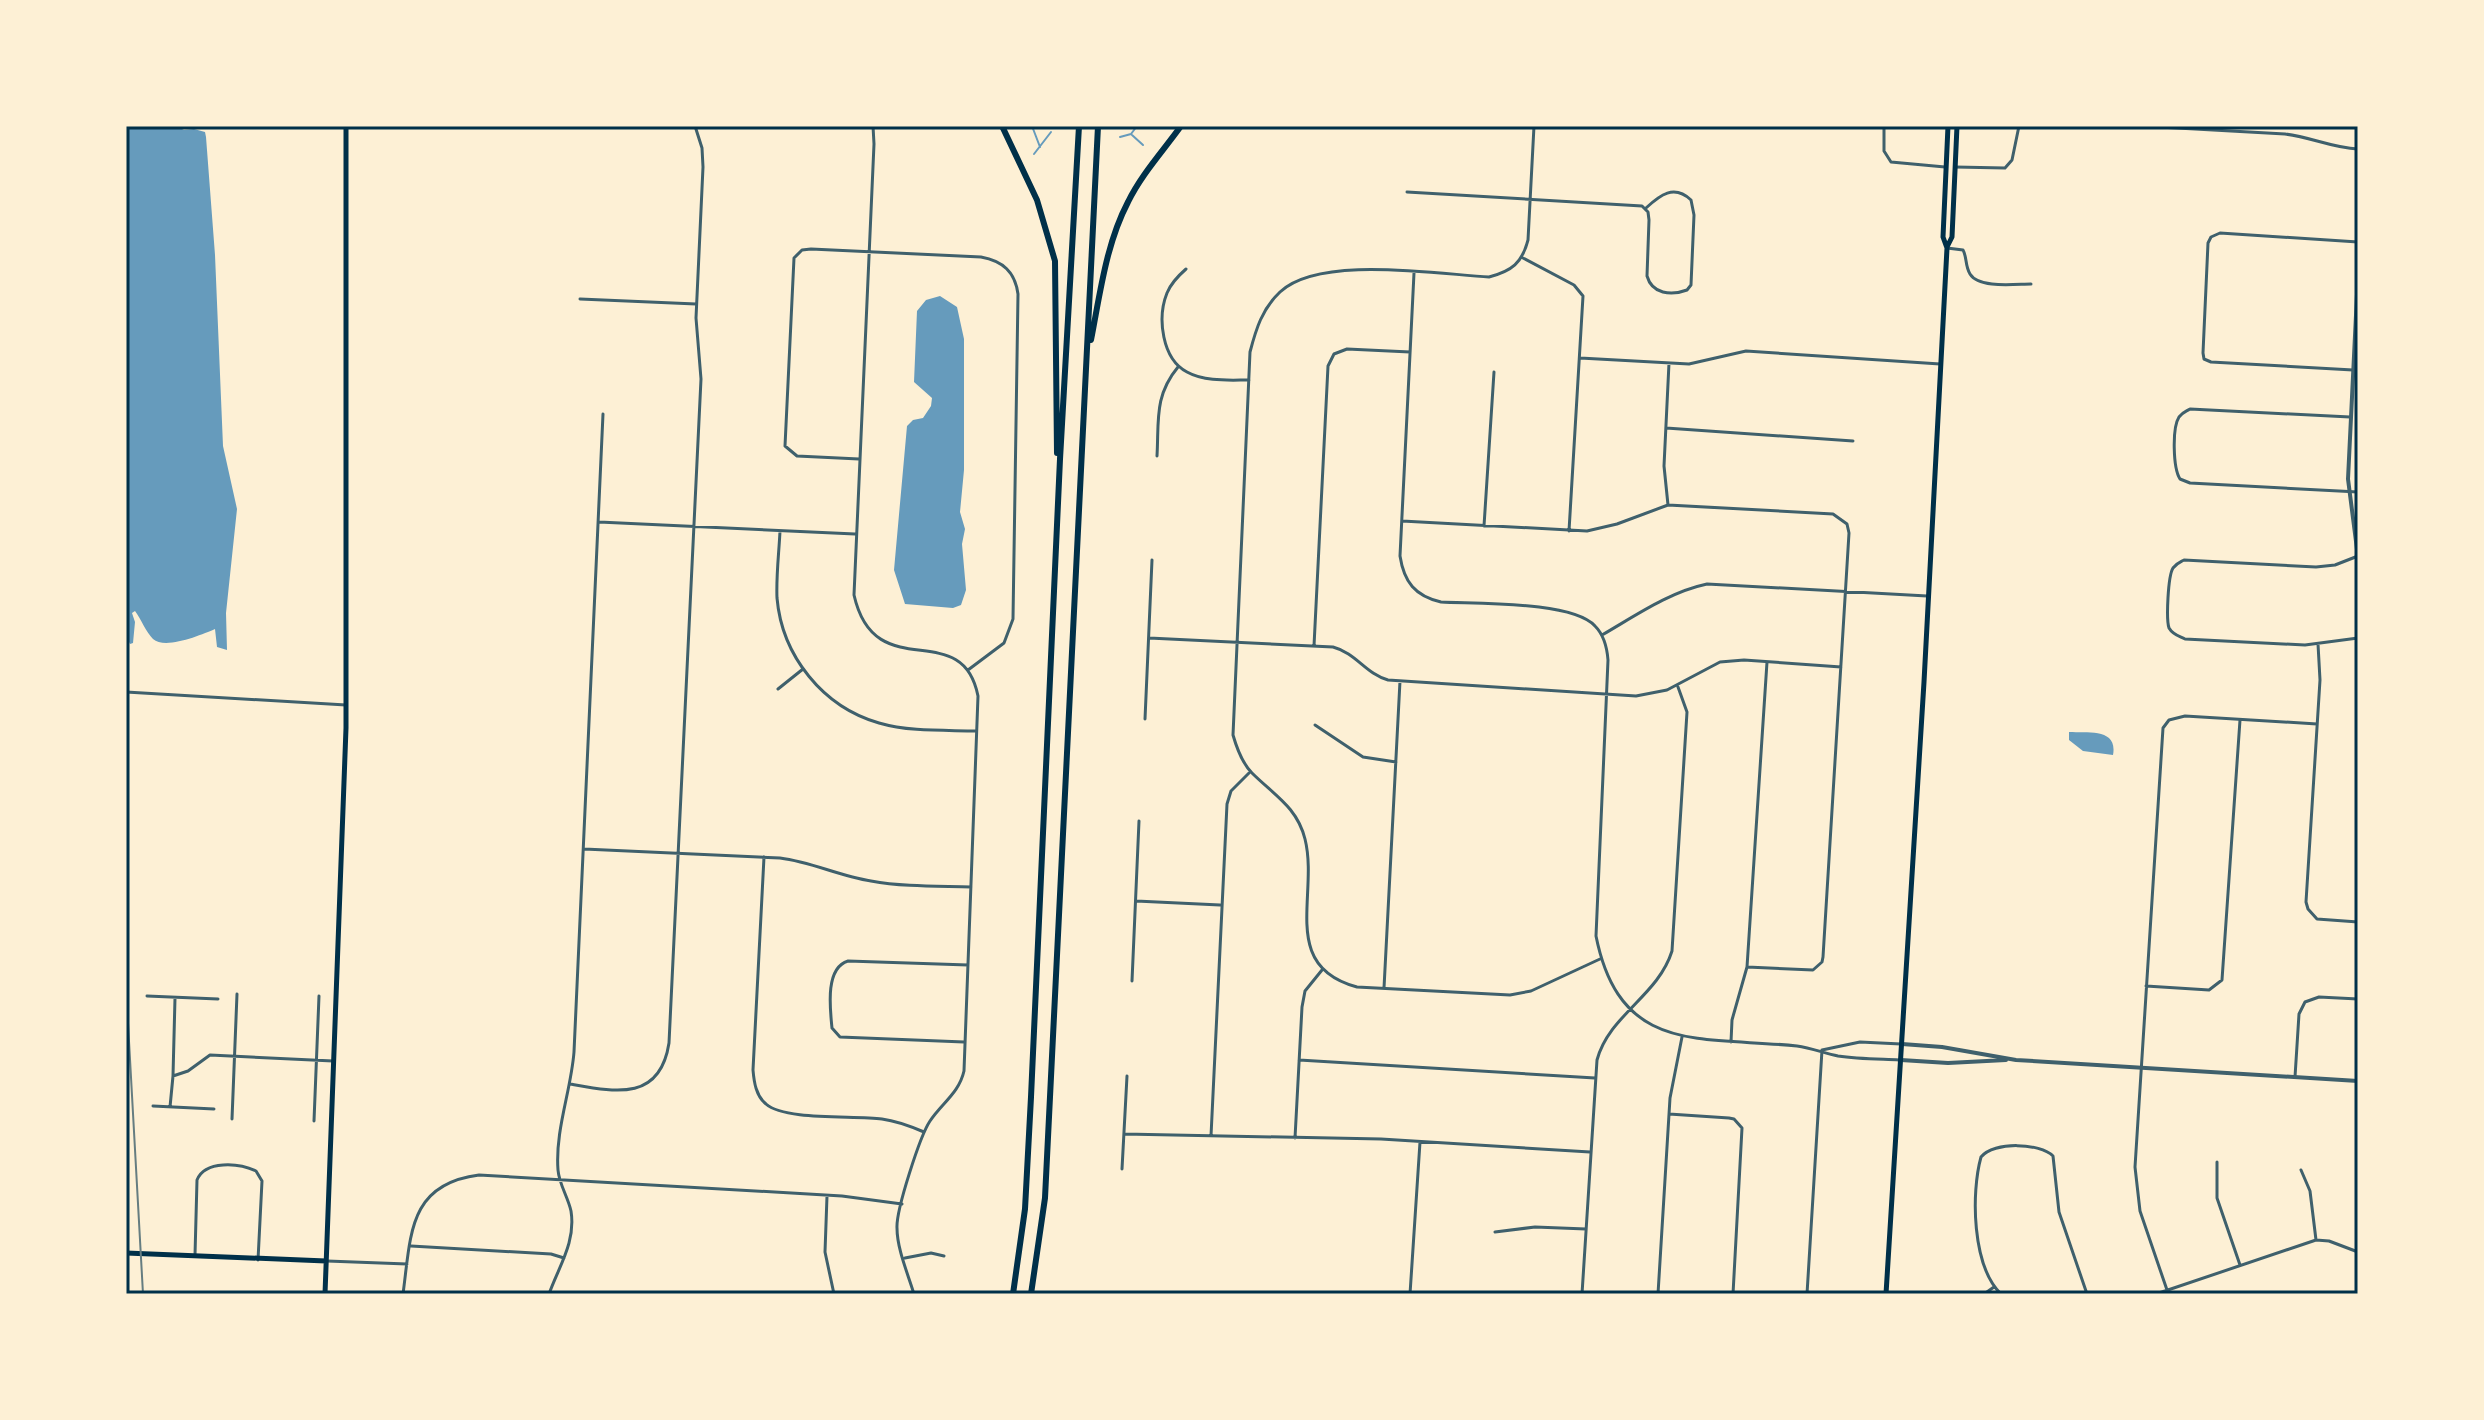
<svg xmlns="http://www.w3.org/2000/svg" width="2484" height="1420" font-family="'Exo 2',sans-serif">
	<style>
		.water { fill: #669bbc }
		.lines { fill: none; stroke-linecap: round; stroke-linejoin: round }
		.stream { stroke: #669bbc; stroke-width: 2 }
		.minor { stroke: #3f606c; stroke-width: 3 }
		.tertiary { stroke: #3f606c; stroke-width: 4 }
		.secondary { stroke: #003049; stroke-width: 5 }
		.motorway { stroke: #003049; stroke-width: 6 }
		.rail { stroke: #657d81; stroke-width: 2 }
		.neatline { fill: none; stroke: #003049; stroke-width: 3 }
	</style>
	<rect width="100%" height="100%" fill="#fdf0d5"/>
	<path class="water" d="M126,126H176L184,130L194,129L205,132L206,137L215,255L223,446L237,509L226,613L227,650L217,647L215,629C201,635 165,650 153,639C146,632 141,619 135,611L132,613L135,622L133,643L130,644L129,642L126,601Z
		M940,296L957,307L964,339V470L960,512L965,529L962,544L966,590L961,605L953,608L905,604L894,570L907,426L913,420L923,418L931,406L932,398L914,382L917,311L926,300Z
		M2069,732C2088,733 2118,728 2113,755L2083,751L2069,740Z"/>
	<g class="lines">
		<path class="stream" d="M1032,126L1040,147
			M1132,135L1143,145
			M1120,137L1131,134L1137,126
			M1034,154L1051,132"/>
		<path class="minor" d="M873,126L874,144L854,595C875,688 962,615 978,696L964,1071C959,1093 942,1103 930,1121C920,1136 896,1210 897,1228C897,1249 908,1274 914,1294
			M1534,126L1528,240C1522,263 1512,271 1489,277C1436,274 1319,255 1280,292C1262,309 1256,329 1250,352L1233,735C1237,749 1242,763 1252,773C1274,795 1297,807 1305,839C1319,895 1279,966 1357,987L1510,995L1531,991L1600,959
			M1884,126V151L1891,162L1945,167
			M2141,126L2285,134C2311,137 2332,148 2358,149
			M1955,167L2005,168L2012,160L2019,126
			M1407,192L1642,206L1648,212L1649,220L1647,276C1652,294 1671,296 1687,290L1691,285L1694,215L1691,200C1674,184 1660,195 1646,208
			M1947,248L1963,250C1967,257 1965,266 1970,274C1979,289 2016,284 2031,284
			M1523,258L1574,285L1583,296L1569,531
			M1186,269C1178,276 1171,283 1167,293C1157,318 1162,359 1187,372C1205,382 1229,380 1249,380
			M1414,273L1400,556C1404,582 1415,596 1441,602C1476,604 1572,601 1595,626C1604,635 1607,647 1608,660L1596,936C1620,1056 1702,1036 1797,1046C1811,1048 1824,1053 1838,1056C1858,1059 1879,1059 1899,1060
			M580,299L696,304
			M1580,358L1689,364L1746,351L1940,364
			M2353,370L2211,362L2204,359L2203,353L2208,243L2211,237L2220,233L2358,242
			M2350,417L2190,409C2185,412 2183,412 2179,417C2172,428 2173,468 2180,479L2190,483L2358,492
			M1666,428L1853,441
			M1157,456C1159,421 1154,396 1178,367
			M859,459L797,456L785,446L794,258L802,250L811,249L981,257C1003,261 1015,272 1018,294L1013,619L1004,643L968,670
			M1668,505L1664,466L1669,363
			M1402,521L1587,531L1617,524L1668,505L1833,514L1847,524L1849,533L1823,957L1822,962L1813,970L1747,967
			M599,522L855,534
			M1484,526L1494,372
			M780,531C779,553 776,576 777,598C782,656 823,707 879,723C910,732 944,730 976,731
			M2358,556L2335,565L2316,567L2184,560C2178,563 2177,563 2173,568C2168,576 2166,619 2169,628C2173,635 2179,636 2185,639L2305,645L2358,638
			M1602,635C1635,616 1669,592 1707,584L1927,596
			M1149,638L1333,647C1356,653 1366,674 1388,680L1636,696L1667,690L1720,662L1744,660L1841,667
			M2318,644L2320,680L2306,902L2308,909L2317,919L2358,922
			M1314,646L1328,366L1334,354L1347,349L1410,352
			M778,689L803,669
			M126,692L346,705
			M1145,719L1152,560
			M1315,725L1363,757L1396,762
			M584,849L780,858C812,862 839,876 871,881C904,887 938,886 971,887
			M764,857L753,1070C754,1082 756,1096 766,1104C785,1121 855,1115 882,1119C897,1121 910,1126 924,1132
			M1136,901L1220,905
			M1132,981L1139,821
			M2146,986L2209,990L2222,980L2240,720
			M1384,988L1400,681
			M147,996L218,999
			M964,1042L840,1037L832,1028C830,1008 825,968 848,961L968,965
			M1731,1042L1732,1020L1747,967L1767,662
			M1822,1050L1860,1042L1901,1044
			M1299,1060L1595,1078
			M173,1076L175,998
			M2295,1077L2299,1014L2305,1002L2319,997L2358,999
			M570,1084C615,1092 660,1102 669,1043L701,379L696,318L703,167L702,148L695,126
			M153,1106L214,1109
			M170,1107L173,1076L188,1071L210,1055L333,1061
			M1669,1114L1729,1118L1734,1119L1742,1128L1733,1294
			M232,1119L237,994
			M314,1121L319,996
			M1124,1134L1381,1139L1590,1152
			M1211,1136L1227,804L1231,791L1249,773
			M1295,1138L1302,1007L1305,991L1322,970
			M2217,1162V1198L2240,1265
			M1122,1169L1127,1076
			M2301,1170L2310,1191L2316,1240
			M827,1196L825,1252L834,1294
			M1495,1232L1535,1227L1586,1229
			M411,1246L551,1254L564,1258
			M195,1255L197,1180C205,1160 239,1163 256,1171L262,1181L258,1260
			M905,1258L931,1253L944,1256
			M327,1261L407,1264
			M2167,1290L2140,1211L2135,1167L2163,728L2169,720L2185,716L2317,724
			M403,1294C411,1235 408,1184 479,1175L842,1196L902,1204
			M549,1294C559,1266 576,1242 571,1211C568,1197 559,1184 558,1170C555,1130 571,1091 574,1052L603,414
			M1410,1294L1420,1142
			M1582,1294L1597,1060C1609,1015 1658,996 1672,951L1687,712L1678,687
			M1658,1294L1670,1098L1682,1037
			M1807,1294L1822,1050
			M1984,1294L1994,1287
			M2001,1294C1972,1266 1971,1193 1981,1157C1994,1141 2040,1143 2053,1156L2059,1212L2087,1294
			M2156,1294L2316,1240L2329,1241L2358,1252"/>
		<path class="tertiary" d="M2358,274L2348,479L2358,557
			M1902,1044L1942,1047L2016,1060L2358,1081
			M1901,1060L1948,1063L2006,1060"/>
		<path class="secondary" d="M1947,247L1952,237L1957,126
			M126,1253L326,1261
			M325,1294L346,728V126
			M1886,1294L1924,682L1947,248L1943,237L1948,126"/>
		<path class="motorway" d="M1002,126L1037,200L1055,261L1057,453
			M1091,340C1100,294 1106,244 1128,202C1141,175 1163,151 1181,126
			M1013,1294L1025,1209L1031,1097L1060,459L1079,126
			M1031,1294L1045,1198L1098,126"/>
		<path class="rail" d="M126,987L143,1294"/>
	</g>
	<rect width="2484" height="1420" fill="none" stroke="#fdf0d5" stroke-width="256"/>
	<rect x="128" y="128" width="2228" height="1164" class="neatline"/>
</svg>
